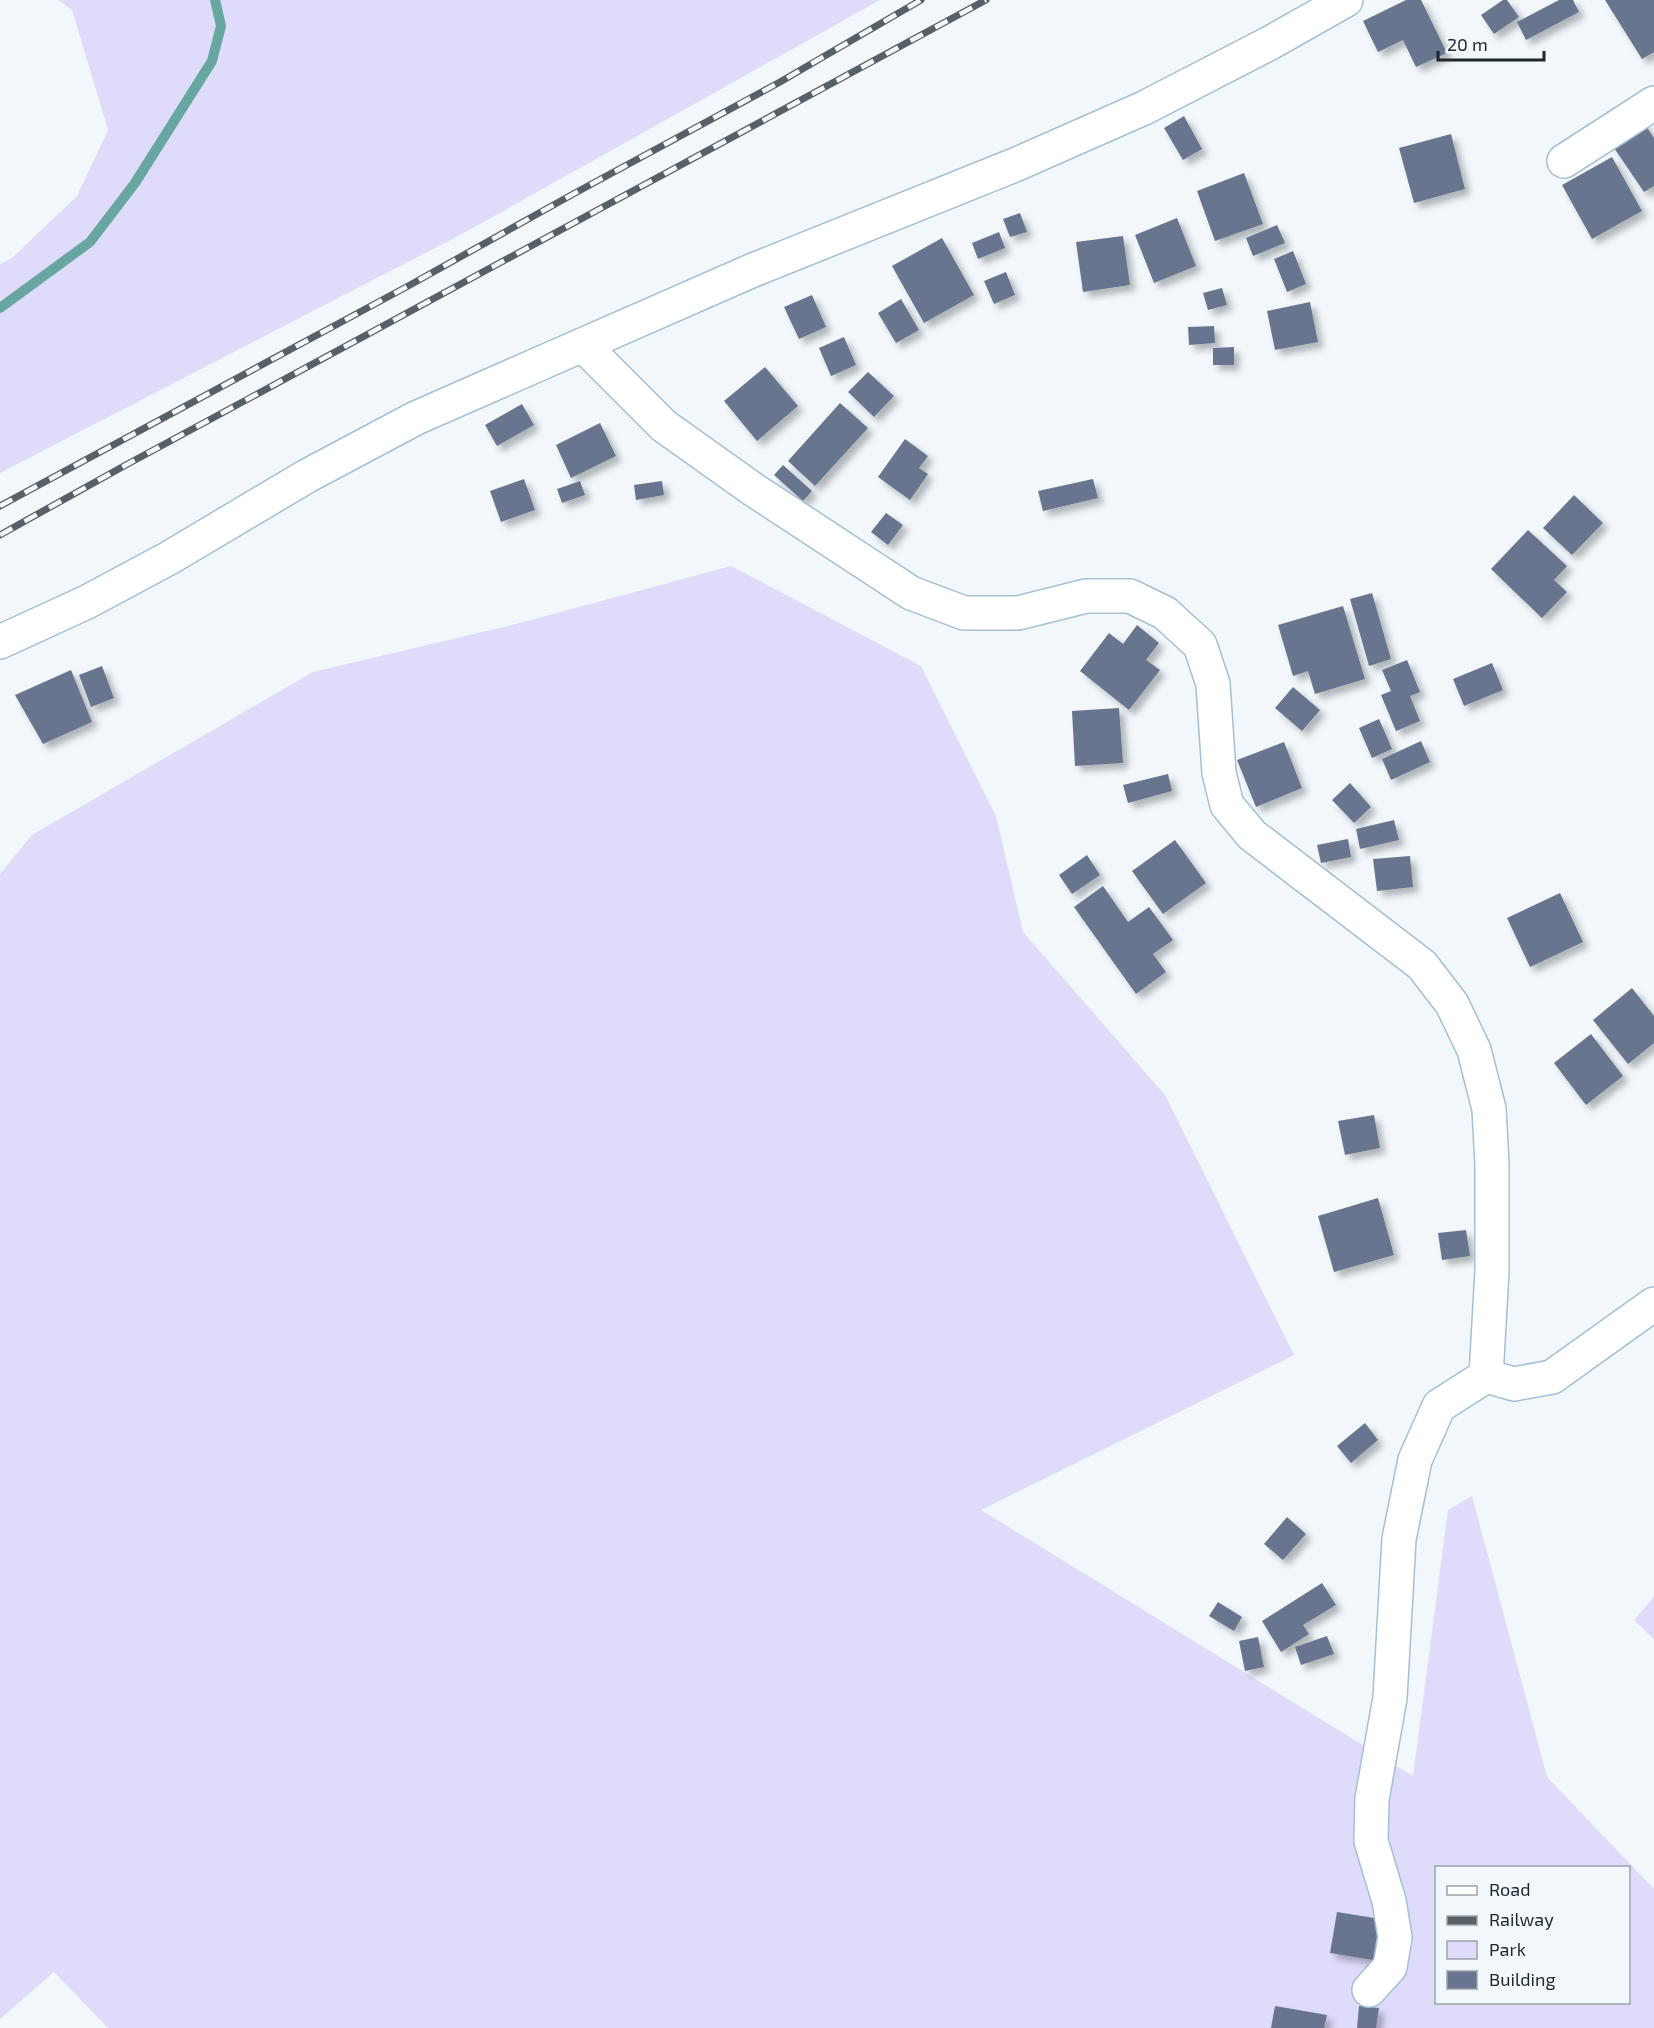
<svg xmlns="http://www.w3.org/2000/svg" width="1654" height="2028" font-family="'Exo 2',sans-serif">
	<style>
		.green { fill: #dedcfa; fill-rule: evenodd }
		.lines { fill: none; stroke-linecap: round; stroke-linejoin: round }
		.stream { stroke: #68a6a2; stroke-width: 10 }
		.building { fill: #69758e; filter: url(#shadow) }
		.minor-casing { stroke: #a5c0d3; stroke-width: 36 }
		.major-casing { stroke: #a5c0d3; stroke-width: 36 }
		.minor { stroke: #fff; stroke-width: 33 }
		.major { stroke: #fff; stroke-width: 33 }
		.rail-casing { stroke: #576066; stroke-width: 7 }
		.rail { stroke: #f1f7fb; stroke-width: 4.5; stroke-dasharray: 14; stroke-linecap: butt }
	</style>
	<defs>
		<filter id="shadow"><feDropShadow dx="5.5" dy="5.5" stdDeviation="3" flood-color="#0004"/></filter>
	</defs>
	<rect width="100%" height="100%" fill="#f1f7fb"/>
	<path class="green" d="M58,0H880L462,234L0,473V264L12,258L77,196L108,130L72,10Z
		M731,566L921,666L996,816L1023,932L1165,1095L1294,1355L981,1510L1413,1776L1448,1510L1472,1496L1547,1777L1654,1889V2028H108L54,1972L0,2019V874L32,835L313,672L516,624ZM1436,1868H1628V2002H1436Z
		M1654,1597V1639L1634,1620Z"/>
	<g class="lines">
		<path class="stream" d="M0,308L90,242L135,183L212,61L221,26L215,0"/>
	</g>
	<path class="building" d="M1406,0H1421L1447,53L1416,67L1403,40L1378,52L1363,21Z
		M1503,0H1507L1519,17L1494,34L1481,15Z
		M1559,0H1573L1579,12L1526,40L1517,22Z
		M1605,0H1654V52L1642,59Z
		M1184,116L1202,149L1183,160L1164,128Z
		M1642,120L1654,138V186L1644,192L1610,142Z
		M1451,134L1465,189L1414,203L1399,148Z
		M1612,157L1642,211L1592,239L1562,185Z
		M1244,173L1263,224L1215,241L1197,191Z
		M1020,213L1027,232L1010,237L1003,219Z
		M1177,218L1196,266L1154,283L1135,235Z
		M1277,225L1285,243L1253,256L1246,238Z
		M999,232L1005,248L978,259L972,243Z
		M1123,236L1130,285L1083,292L1076,242Z
		M942,238L974,295L924,323L892,266Z
		M1293,251L1306,284L1287,292L1274,259Z
		M1006,272L1015,295L994,304L984,281Z
		M1222,288L1227,305L1208,310L1203,293Z
		M812,295L826,327L799,339L784,307Z
		M901,299L919,330L896,343L878,313Z
		M1310,302L1318,342L1275,350L1267,311Z
		M1214,326L1215,343L1189,345L1188,327Z
		M844,337L856,365L831,376L819,348Z
		M1234,347V365H1213V348Z
		M765,367L798,406L757,441L724,401Z
		M868,372L894,396L874,417L848,392Z
		M840,403L868,428L815,486L788,461Z
		M522,404L534,425L497,446L485,425Z
		M600,423L616,456L571,478L556,445Z
		M905,439L928,456L919,468L928,474L910,500L878,477Z
		M783,465L812,491L803,501L774,475Z
		M524,479L535,510L501,522L490,491Z
		M1093,479L1098,498L1043,511L1038,491Z
		M580,481L585,495L562,503L557,489Z
		M662,481L664,495L636,500L634,485Z
		M1574,495L1603,523L1572,555L1543,528Z
		M886,513L903,525L888,545L871,532Z
		M1528,530L1567,566L1554,580L1567,592L1542,618L1491,569Z
		M1372,593L1391,659L1369,666L1350,599Z
		M1343,606L1365,679L1315,694L1308,671L1293,676L1278,625Z
		M1137,625L1159,643L1146,660L1160,670L1129,710L1080,671L1109,633L1123,644Z
		M1407,660L1420,692L1410,696L1420,721L1396,731L1381,695L1391,691L1382,670Z
		M1492,663L1503,690L1464,706L1453,679Z
		M102,666L114,698L91,707L79,675Z
		M71,670L92,722L43,744L15,695Z
		M1293,687L1320,710L1302,731L1275,708Z
		M1119,708L1123,763L1075,766L1072,711Z
		M1379,719L1392,749L1372,758L1359,728Z
		M1421,741L1430,762L1391,780L1382,759Z
		M1284,742L1302,788L1256,807L1237,760Z
		M1168,774L1172,791L1128,803L1123,785Z
		M1350,783L1371,807L1354,823L1332,800Z
		M1394,820L1399,840L1360,849L1356,829Z
		M1348,839L1351,857L1321,863L1317,845Z
		M1175,840L1206,883L1163,914L1132,871Z
		M1087,855L1100,875L1072,894L1059,875Z
		M1410,856L1413,887L1377,891L1373,859Z
		M1103,886L1128,922L1149,907L1173,940L1153,954L1166,972L1136,994L1074,907Z
		M1560,893L1583,942L1530,967L1507,918Z
		M1632,988L1654,1016V1043L1628,1064L1593,1020Z
		M1591,1034L1623,1076L1586,1105L1554,1063Z
		M1374,1115L1380,1148L1345,1155L1338,1121Z
		M1378,1198L1394,1255L1334,1272L1318,1216Z
		M1466,1230L1470,1256L1442,1260L1438,1233Z
		M1365,1423L1378,1440L1351,1463L1337,1446Z
		M1287,1517L1306,1534L1283,1560L1264,1544Z
		M1322,1583L1336,1605L1303,1625L1309,1634L1281,1652L1262,1621Z
		M1218,1602L1242,1617L1234,1631L1209,1616Z
		M1327,1636L1334,1654L1301,1665L1295,1647Z
		M1258,1637L1264,1667L1245,1671L1239,1641Z
		M1337,1912L1380,1919L1373,1960L1330,1953Z
		M1275,2006L1327,2015L1324,2028H1271Z
		M1359,2006L1379,2008L1376,2028H1357Z"/>
	<g class="lines">
		<g class="minor-casing">
			<path id="minor" d="M1564,161L1654,103
				M583,345L664,426L754,490L911,593L964,613H1018L1086,596H1130L1165,613L1200,645L1213,684L1219,773L1227,805L1252,835L1422,965L1452,1004L1474,1050L1489,1109L1492,1164V1271L1486,1376L1439,1406L1415,1460L1399,1539L1390,1698L1372,1799L1371,1841L1389,1901L1395,1937L1390,1967L1369,1990
				M1486,1376L1514,1384L1552,1377L1654,1304"/>
		</g>
		<g class="major-casing">
			<path id="major" d="M0,642L87,602L169,558L307,476L416,418L751,271L1017,164L1144,108L1270,43L1346,0"/>
		</g>
		<use href="#minor" class="minor"/>
		<use href="#major" class="major"/>
		<g class="rail-casing">
			<path id="rail" d="M0,506L410,285L575,193L780,82L921,0
				M0,535L124,466L986,0"/>
		</g>
		<use href="#rail" class="rail"/>
	</g>
	<rect x="1435" y="1866" width="195" height="138" fill="#f1f7fb" stroke="#9ca4a9" stroke-width="1.5"/>
	<rect x="1447" y="1886" width="30" height="9" fill="#ffffff" stroke="#9ca4a9" stroke-width="1.5"/>
	<text x="1489" y="1896" font-size="18" fill="#1c272e">Road</text>
	<rect x="1447" y="1916" width="30" height="9" fill="#576066" stroke="#9ca4a9" stroke-width="1.5"/>
	<text x="1489" y="1926" font-size="18" fill="#1c272e">Railway</text>
	<rect x="1447" y="1941" width="30" height="18" fill="#dedcfa" stroke="#9ca4a9" stroke-width="1.5"/>
	<text x="1489" y="1956" font-size="18" fill="#1c272e">Park</text>
	<rect x="1447" y="1971" width="30" height="18" fill="#69758e" stroke="#9ca4a9" stroke-width="1.5"/>
	<text x="1489" y="1986" font-size="18" fill="#1c272e">Building</text>
	<path d="M1438 51v9h106v-9" fill="none" stroke="#1c272e" stroke-width="3"/>
	<text x="1447" y="51" font-size="18" fill="#1c272e" stroke="#f1f7fb" stroke-width="4.5" paint-order="stroke">20 m</text>
</svg>
